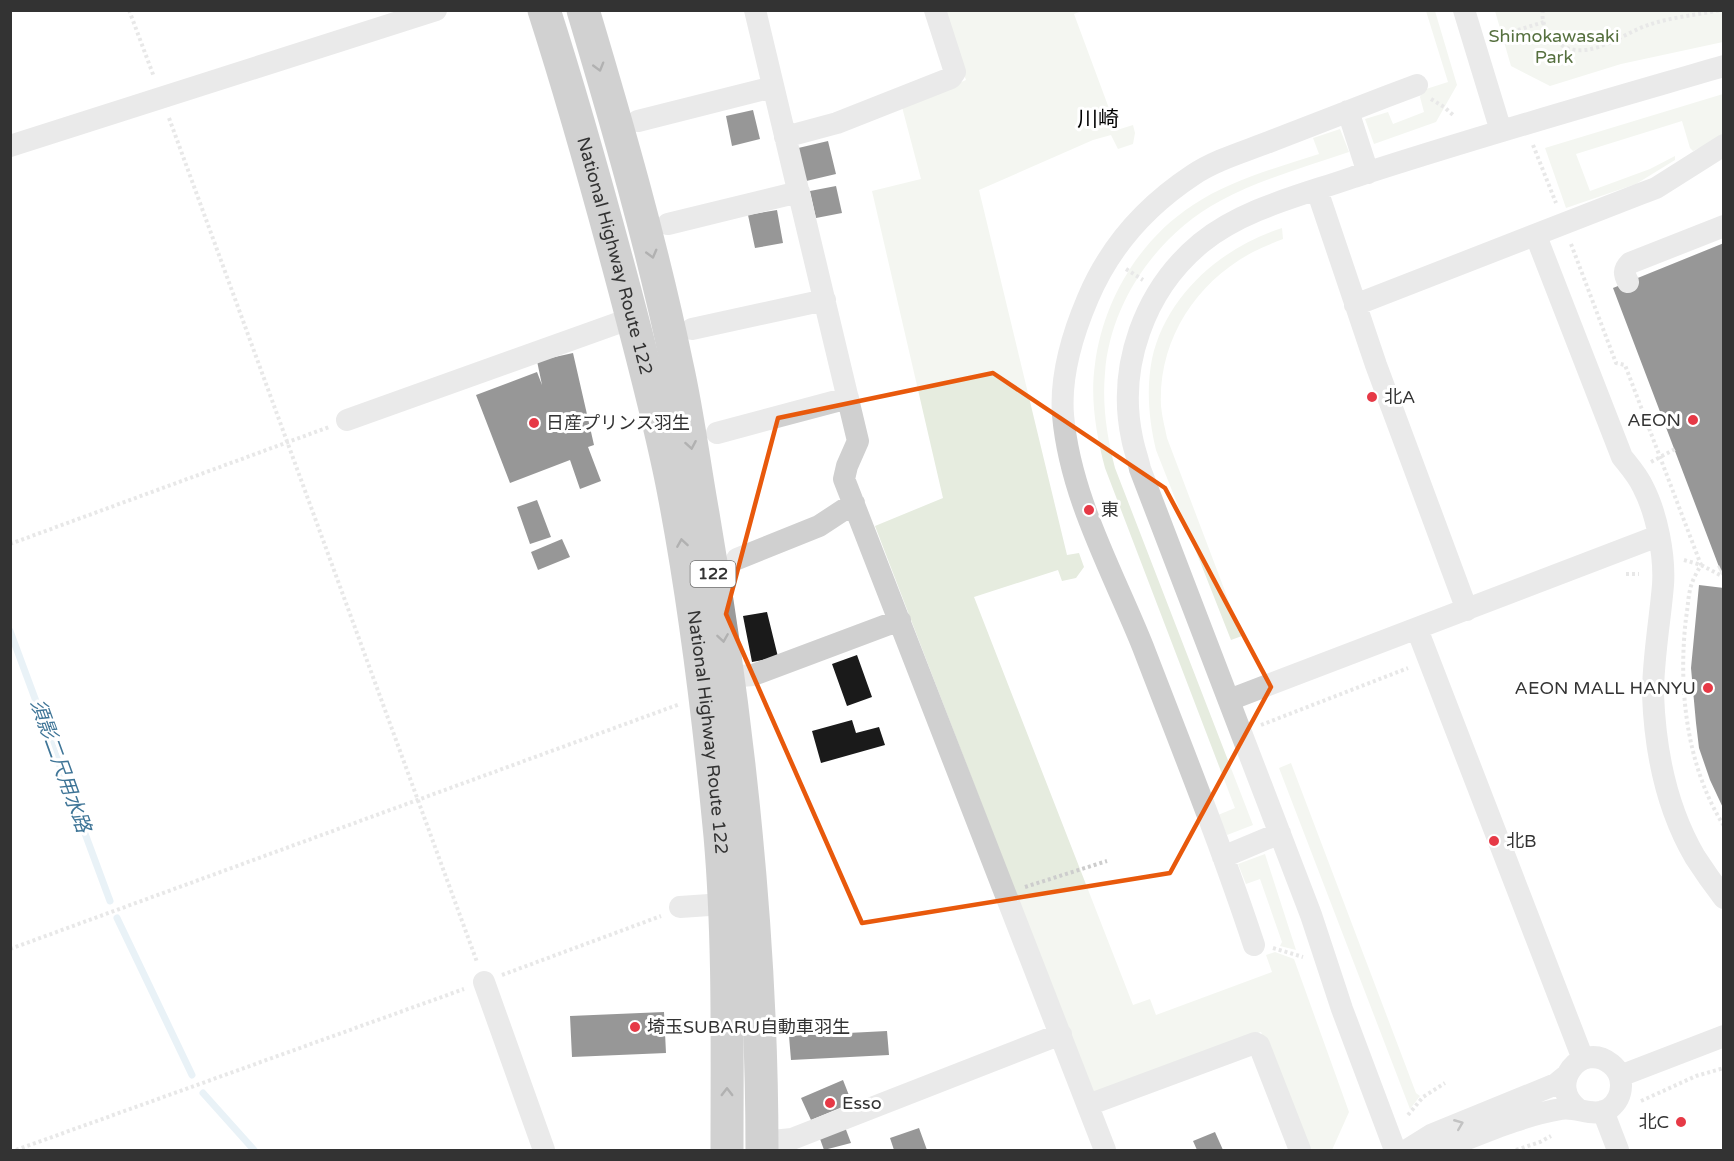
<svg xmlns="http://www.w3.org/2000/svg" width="1734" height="1161" font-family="'Varela Round','Noto Sans JP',sans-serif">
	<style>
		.green { fill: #e6ecdf }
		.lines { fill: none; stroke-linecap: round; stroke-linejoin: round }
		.stream { stroke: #cfe2ee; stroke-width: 7 }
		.building { fill: #1a1a1a }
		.minor-tunnel { stroke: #d6d6d6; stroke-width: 22; stroke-dasharray: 22 11; stroke-linecap: butt }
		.path { stroke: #cdcdcd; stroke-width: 4; stroke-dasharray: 3 3; stroke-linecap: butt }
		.minor { stroke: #d0d0d0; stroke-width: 22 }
		.highway { stroke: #9a9a9a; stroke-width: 33 }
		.oneway { stroke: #525252 }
		.oneway2 { stroke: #7a7a7a }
		.marked { fill: none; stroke: #e8590c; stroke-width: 4.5; stroke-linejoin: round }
		.poi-dot { fill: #e63946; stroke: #fff; stroke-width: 2 }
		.labels { text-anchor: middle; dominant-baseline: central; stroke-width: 6; stroke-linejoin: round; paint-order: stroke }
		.shield { fill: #fff; stroke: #707070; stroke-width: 1.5 }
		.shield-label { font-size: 16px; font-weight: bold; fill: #333 }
		.park-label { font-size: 18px; fill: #56703f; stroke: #fff }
		.street-label { font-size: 18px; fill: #333; stroke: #fff }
		.poi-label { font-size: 18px; fill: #333; stroke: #fff; text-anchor: start }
		.water-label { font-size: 20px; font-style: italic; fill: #3f7597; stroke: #fff }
		.quarter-label { font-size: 21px; fill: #000; stroke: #fff }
	</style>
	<rect width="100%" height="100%" fill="#fff"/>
	<path class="green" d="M941,11H1082L1074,14L1117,130L1133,125L1135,133L1133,144L1118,149L1111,135L1093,140L979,190L1067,555L1079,553L1084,567L1076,578L1062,581L1058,570L974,597L1133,1005L1150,999L1156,1015L1272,972L1266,955L1275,952L1294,959L1349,1112L1332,1150H1306L1261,1032L1094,1097L875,526L943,498L872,191L921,179L902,107L966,80Z
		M1426,11H1435L1457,85L1436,122L1374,144L1365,119L1388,112L1393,124L1424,112L1420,97L1423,90L1448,82Z
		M1495,11H1723V42L1621,64L1550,86L1511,66Z
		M1723,94V137L1693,151L1690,148L1682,121L1576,154L1590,191L1650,169L1675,156V160L1636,184L1566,208L1545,148Z
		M1340,129L1349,152C1306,167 1260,179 1220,201C1158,234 1110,302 1105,373C1102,405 1107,437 1115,468L1253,825L1227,835L1218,815L1235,808L1105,468C1096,434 1090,398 1095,364C1103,301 1139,240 1193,205C1231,180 1276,168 1319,154L1313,138Z
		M1282,228L1283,239C1273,243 1263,247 1253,252C1196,282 1158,340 1161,406C1162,417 1165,428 1167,438L1242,636L1231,640L1156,450C1149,421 1146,389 1152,359C1166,295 1222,247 1282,228Z
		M1291,763L1416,1093L1420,1096L1410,1109L1279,768Z
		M1265,854L1296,950L1280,946L1282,942L1260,879L1246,884L1238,864Z"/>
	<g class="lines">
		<path class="stream" d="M10,631L110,901
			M117,918L192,1075
			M203,1093L254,1150"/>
	</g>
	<path class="building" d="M753,110L760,139L732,146L726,116Z
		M828,141L836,174L802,182L794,149Z
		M836,186L842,213L816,218L810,191Z
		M777,210L783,243L755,248L748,215Z
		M1724,243V580L1613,288Z
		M573,353L594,445L588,447L601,481L580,489L570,460L510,483L476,395L537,372L542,385L537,361Z
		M537,500L551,537L530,544L517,507Z
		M562,539L570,557L538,570L531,552Z
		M1699,585L1724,588V810L1710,780L1699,748L1696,723L1691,668Z
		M767,612L778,657L752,662L743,616Z
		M857,655L872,697L847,706L832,664Z
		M852,720L856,733L879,727L885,745L821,763L812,731Z
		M664,1012L666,1053L572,1057L570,1016Z
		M887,1031L889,1055L791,1060L789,1036Z
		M843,1080L852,1103L811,1120L801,1098Z
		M845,1127L851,1143L824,1150L819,1136Z
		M919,1128L927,1150H894L890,1138Z
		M1215,1132L1223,1150H1197L1193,1141Z"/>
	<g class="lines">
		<path class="minor-tunnel" d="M1722,576L1724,575"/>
		<path class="path" d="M129,10L154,77
			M1543,10C1541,19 1545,30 1551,36C1580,70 1619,34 1651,24C1673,17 1697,15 1720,10
			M1495,37L1544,22
			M1431,99L1444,107L1453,115
			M169,118L477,962
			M1533,145L1556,203
			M1571,244L1616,363L1625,365L1701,565C1697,572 1693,579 1691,586C1688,596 1688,607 1686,618C1678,687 1686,766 1724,826
			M1126,269L1143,280
			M1651,462L1675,449
			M10,544L329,427
			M1684,560L1701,565L1722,576
			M1626,574H1639
			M1261,725L1408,668
			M1025,887L1107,861
			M1273,948L1303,957
			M10,949L680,704
			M502,975L661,916
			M1641,1101L1696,1076L1724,1068
			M1408,1115L1423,1097L1445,1083
			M16,1150L464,989
			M1516,1150L1540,1142L1551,1136"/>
		<path class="minor" d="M755,10L858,441L847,466L844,479L1105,1150
			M1464,10L1501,131
			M1348,111L1368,173
			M638,121L773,87
			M785,137L837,123L951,78L955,72L935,10
			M10,146L436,10
			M1317,190L1376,365L1467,610
			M668,224L799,192
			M1536,236L1622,457C1630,467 1638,476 1643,487C1657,514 1665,556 1663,585C1660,621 1653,658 1653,694C1655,750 1667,809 1695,857C1704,871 1714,885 1724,898
			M1628,282C1624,274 1623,270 1630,263L1724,226
			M1355,305L1640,194L1656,188L1724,145
			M692,329L825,300
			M347,420L632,318
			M717,433L848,398
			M737,559L819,526L854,503
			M1417,629L1583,1059
			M729,677L753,675L900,620
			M1229,700L1658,536
			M1223,857L1280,833
			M680,907L724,904
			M1254,945C1221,845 1181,746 1143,647C1113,572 1070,497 1063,415C1060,376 1073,333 1088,298C1110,246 1146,206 1193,175C1217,159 1247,151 1274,140C1321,122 1369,103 1417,85
			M484,982L544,1150
			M1620,1076L1724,1036
			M1088,1105L1255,1043L1259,1045L1300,1150
			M1603,1111L1618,1150
			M762,1142L792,1139L1061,1034
			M1395,1150L1342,1009L1311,915L1140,469C1138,459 1134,449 1132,438C1117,367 1144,290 1201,243C1244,208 1303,195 1354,177C1476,137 1600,102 1724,66
			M1407,1150L1431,1135L1556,1084L1567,1075
			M1439,1150C1479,1135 1519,1116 1561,1109C1578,1106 1594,1119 1610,1108C1624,1097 1625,1075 1611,1064C1581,1040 1546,1085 1578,1109"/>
		<g class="highway">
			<path id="s1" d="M544,10C574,103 600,197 625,291C642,356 660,422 673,489C695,603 709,720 720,836C729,940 727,1046 727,1150"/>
			<path d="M583,10C618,127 652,245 677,365C688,414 694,464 703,514C739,724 762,937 762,1150"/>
		</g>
	</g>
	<defs><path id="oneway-chevron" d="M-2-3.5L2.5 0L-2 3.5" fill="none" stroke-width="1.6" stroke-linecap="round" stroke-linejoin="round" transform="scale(1.5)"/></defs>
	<g class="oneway">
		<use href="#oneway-chevron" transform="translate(599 67) rotate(74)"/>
		<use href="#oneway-chevron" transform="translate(652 254) rotate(75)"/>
		<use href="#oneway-chevron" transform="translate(691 445) rotate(80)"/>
		<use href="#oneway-chevron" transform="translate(682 543) rotate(-99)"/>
		<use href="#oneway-chevron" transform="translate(723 638) rotate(81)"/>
		<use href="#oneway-chevron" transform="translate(727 1092) rotate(-90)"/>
	</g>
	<use class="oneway2" href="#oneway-chevron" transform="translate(1459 1124) rotate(-22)"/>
	<path d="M0 0H1734V1161H0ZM993,373L1165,488L1271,687L1170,873L862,923L726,614L778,418Z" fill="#fff" fill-opacity=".55" fill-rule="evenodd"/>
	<path class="marked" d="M993,373L1165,488L1271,687L1170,873L862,923L726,614L778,418Z"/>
	<g class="poi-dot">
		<circle cx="1372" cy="397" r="6"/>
		<circle cx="1693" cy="420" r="6"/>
		<circle cx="534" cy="423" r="6"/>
		<circle cx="1089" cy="510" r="6"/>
		<circle cx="1708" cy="688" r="6"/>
		<circle cx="1494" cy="841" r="6"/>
		<circle cx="635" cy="1027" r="6"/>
		<circle cx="830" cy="1103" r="6"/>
		<circle cx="1681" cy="1122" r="6"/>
	</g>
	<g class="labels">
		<rect class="shield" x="690.5" y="561" width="45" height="26" rx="4.5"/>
		<g class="shield-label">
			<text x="713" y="574">122</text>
		</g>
		<g class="park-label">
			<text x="1554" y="36">Shimokawasaki<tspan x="1554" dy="21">Park</tspan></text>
		</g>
		<g class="street-label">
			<text stroke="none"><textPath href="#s1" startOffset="256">National Highway Route 122</textPath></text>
			<text stroke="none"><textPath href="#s1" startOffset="742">National Highway Route 122</textPath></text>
		</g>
		<g class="poi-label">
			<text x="1384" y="397">北A</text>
			<text x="1681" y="420" text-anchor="end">AEON</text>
			<text x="546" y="423">日産プリンス羽生</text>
			<text x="1101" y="510">東</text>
			<text x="1696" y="688" text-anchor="end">AEON MALL HANYU</text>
			<text x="1506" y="841">北B</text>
			<text x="647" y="1027">埼玉SUBARU自動車羽生</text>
			<text x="842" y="1103">Esso</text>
			<text x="1669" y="1122" text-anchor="end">北C</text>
		</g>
		<g class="water-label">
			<text transform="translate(60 766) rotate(70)">須影二尺用水路</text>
		</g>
		<g class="quarter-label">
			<text x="1098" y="119">川崎</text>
		</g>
	</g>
	<rect width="1734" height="1161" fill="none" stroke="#333333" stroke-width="24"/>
</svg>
